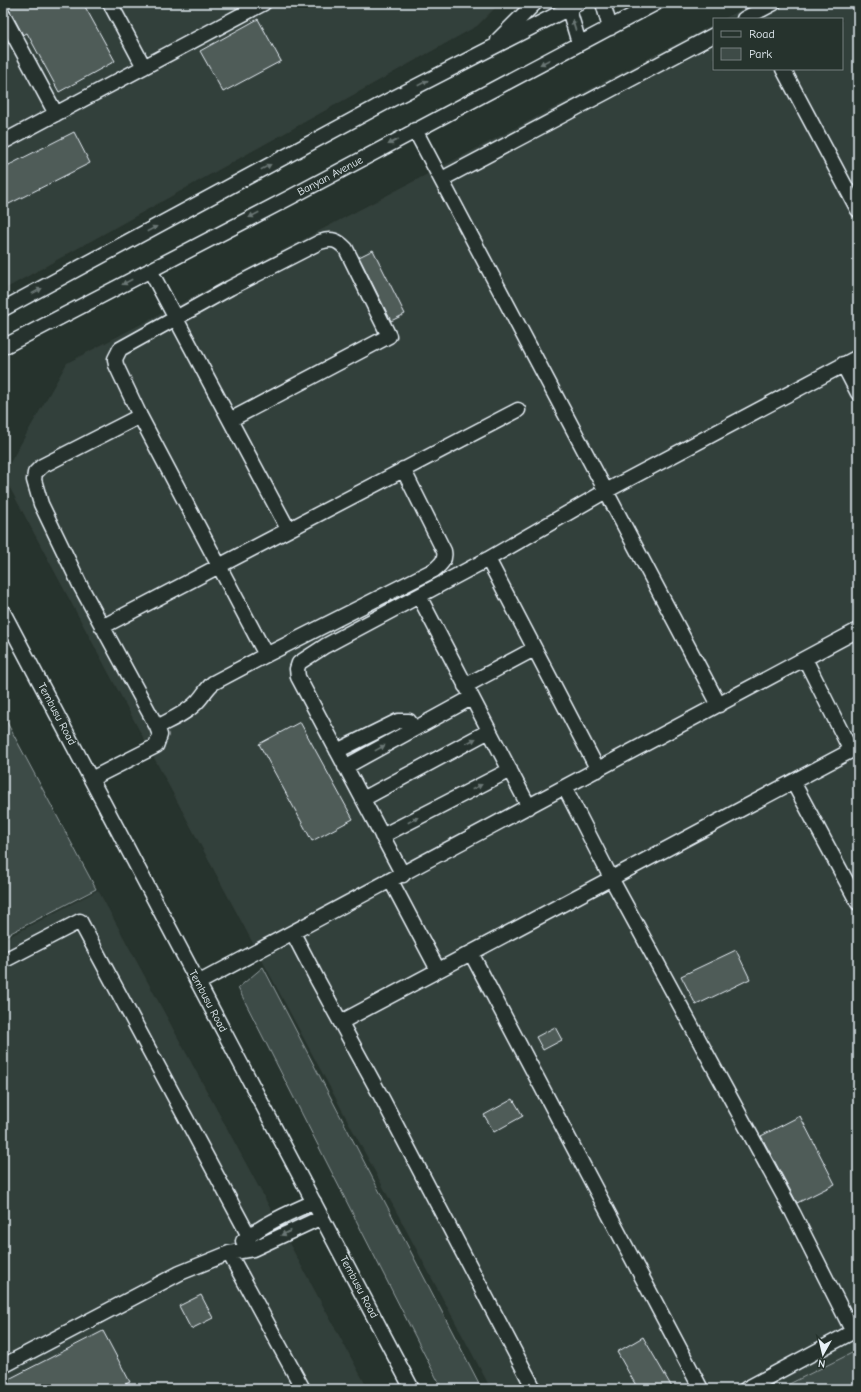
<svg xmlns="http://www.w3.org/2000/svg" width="861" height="1392" font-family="'Comic Neue',sans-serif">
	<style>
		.built { fill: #333f3a }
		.green { fill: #3e4b47; stroke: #939ea0 }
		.building { fill: #505c59; stroke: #e8f1f8 }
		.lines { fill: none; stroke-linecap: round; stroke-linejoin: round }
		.minor-casing { stroke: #e8f1f8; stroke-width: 17 }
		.minor { stroke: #26332d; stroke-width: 14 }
		.oneway { fill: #6a7674 }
		.labels { text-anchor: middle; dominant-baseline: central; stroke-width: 3; stroke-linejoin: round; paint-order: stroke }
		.street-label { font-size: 11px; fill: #e8f1f8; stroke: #26332d }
	</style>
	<rect width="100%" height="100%" fill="#26332d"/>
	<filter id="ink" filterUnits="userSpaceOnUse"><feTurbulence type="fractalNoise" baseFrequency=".025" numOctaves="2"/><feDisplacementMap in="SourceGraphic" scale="8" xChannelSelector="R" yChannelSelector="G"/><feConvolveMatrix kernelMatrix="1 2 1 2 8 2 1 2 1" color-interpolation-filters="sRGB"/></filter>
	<g filter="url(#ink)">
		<path class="built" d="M3,3H500L477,26L3,290Z
			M754,3H858V1359L798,1389H491L3,475L67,363L714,24V69H842V19H723Z
			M98,890L368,1389H3V940Z"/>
		<path class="green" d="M3,715L96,889L3,937Z
			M263,967L482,1389H442L238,988Z
			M858,1350V1389H779Z"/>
		<path class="building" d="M3,3H83L115,61L59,92L27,33L23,35L10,11L7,8L3,7Z
			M258,19L281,61L223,92L200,51Z
			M3,33L9,43L3,47Z
			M74,132L90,163L3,207V168Z
			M373,250L405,314L391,321L359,257Z
			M300,722L353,819L312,841L259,744Z
			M736,950L750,979L696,1005L681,976Z
			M555,1027L562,1040L543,1050L536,1037Z
			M513,1099L523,1116L494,1132L484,1115Z
			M800,1116L835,1184L797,1203L761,1136Z
			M201,1295L213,1318L191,1329L179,1306Z
			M103,1331L130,1382L115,1389H3V1382Z
			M643,1337L673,1389H638L617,1352Z"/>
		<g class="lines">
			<g class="minor-casing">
				<path id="minor" d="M110,3L144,67
					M567,3L579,43
					M603,3L610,28
					M3,15L56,114
					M744,19L774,3
					M498,40L535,3
					M783,69L858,210
					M415,130L719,705
					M3,142L264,3
					M442,179L714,35
					M150,270L288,529
					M3,309L388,101L579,3
					M3,347L289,198L656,3
					M843,364L858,393
					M230,420L389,336L346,249C338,240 332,238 320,242L230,288L120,349L115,359L116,365L140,416L266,655
					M488,559L598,770
					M419,596L529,807
					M3,612L412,1389
					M102,627L518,410
					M805,659L851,751
					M465,686L534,649
					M157,727C170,720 187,713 197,702C203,696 206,689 213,683L266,655L434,570C441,564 446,560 444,551L403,469
					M337,751L398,721H409L414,729
					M345,767L471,698
					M91,779L156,746L160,735L157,727L81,587L41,504L34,480L35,473L42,466L140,416
					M793,782L858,903
					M565,788L611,878L793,1213L853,1332
					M363,799L489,731
					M382,836L510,770
					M403,875L298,677L297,669L299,663L325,646L488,559L606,491L858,357
					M391,881L438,970
					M293,933L317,979L383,1100L534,1389
					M471,953L701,1389
					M3,961L80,921L249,1236
					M198,983L858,630
					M341,1022L858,747
					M243,1241C261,1225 291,1212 314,1202
					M229,1253L303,1389
					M3,1366L180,1273L229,1253L253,1249L322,1217
					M746,1389L858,1329"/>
			</g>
			<use href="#minor" class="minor"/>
		</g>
		<defs><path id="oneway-solid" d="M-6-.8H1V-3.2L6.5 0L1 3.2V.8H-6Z"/></defs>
		<g class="oneway">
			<use href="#oneway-solid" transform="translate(574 25) rotate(-107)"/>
			<use href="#oneway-solid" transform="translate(545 62) rotate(152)"/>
			<use href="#oneway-solid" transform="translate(423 83) rotate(-27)"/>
			<use href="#oneway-solid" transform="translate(393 142) rotate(152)"/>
			<use href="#oneway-solid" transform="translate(266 167) rotate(-28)"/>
			<use href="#oneway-solid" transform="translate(254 215) rotate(153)"/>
			<use href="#oneway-solid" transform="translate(152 229) rotate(-28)"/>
			<use href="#oneway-solid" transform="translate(127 282) rotate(152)"/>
			<use href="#oneway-solid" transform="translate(37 291) rotate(-28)"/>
			<use href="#oneway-solid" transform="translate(471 741) rotate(-28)"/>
			<use href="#oneway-solid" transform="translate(380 748) rotate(-29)"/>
			<use href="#oneway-solid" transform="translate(477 787) rotate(-27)"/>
			<use href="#oneway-solid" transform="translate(413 820) rotate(-28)"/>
			<use href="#oneway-solid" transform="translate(286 1233) rotate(155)"/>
		</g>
	</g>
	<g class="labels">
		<g class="street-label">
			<text transform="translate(330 176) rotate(-28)">Banyan Avenue</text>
			<text transform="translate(57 714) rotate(62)">Tembusu Road</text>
			<text transform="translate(208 1001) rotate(62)">Tembusu Road</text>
			<text transform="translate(359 1287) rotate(62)">Tembusu Road</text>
		</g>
	</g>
	<rect width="861" height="1392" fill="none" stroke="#26332d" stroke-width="16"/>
	<rect x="8" y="8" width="845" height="1376" fill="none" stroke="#e8f1f8" stroke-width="1.5" filter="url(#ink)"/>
	<rect x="713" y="18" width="130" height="52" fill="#26332d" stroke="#747f7e"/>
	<rect x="721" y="31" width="20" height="6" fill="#26332d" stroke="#747f7e"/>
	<text x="749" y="38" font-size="12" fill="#e8f1f8">Road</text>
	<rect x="721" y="48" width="20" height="12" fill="#3e4b47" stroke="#747f7e"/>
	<text x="749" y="58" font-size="12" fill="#e8f1f8">Park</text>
	<g transform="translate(823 1354) rotate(188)" stroke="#26332d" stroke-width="3" paint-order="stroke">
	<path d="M0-3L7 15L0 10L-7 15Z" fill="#e8f1f8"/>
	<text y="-6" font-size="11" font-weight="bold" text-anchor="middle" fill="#e8f1f8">N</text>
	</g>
</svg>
